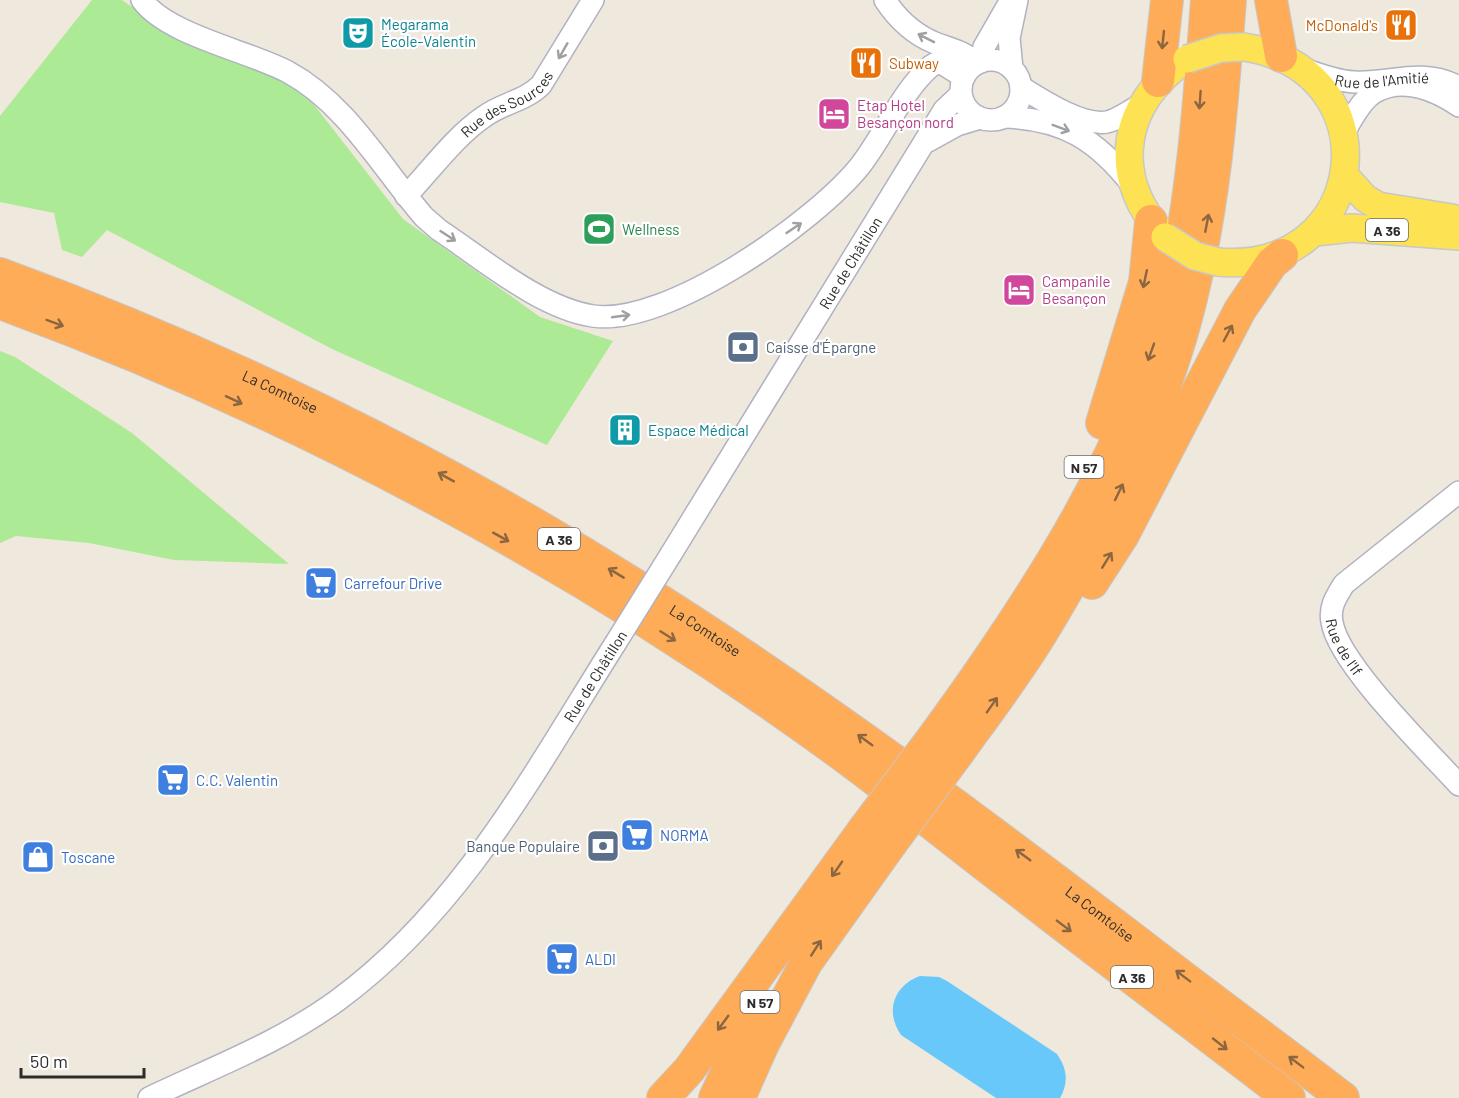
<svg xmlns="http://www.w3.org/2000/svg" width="1459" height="1098" font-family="Barlow,sans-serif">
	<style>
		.green { fill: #acea95 }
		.water { fill: #68c8f9 }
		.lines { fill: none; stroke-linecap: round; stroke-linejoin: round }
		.minor-casing { stroke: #b1b2c1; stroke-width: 24 }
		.major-casing { stroke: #c8c8c8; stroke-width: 30 }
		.highway-casing { stroke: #c8c8c8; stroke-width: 34 }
		.minor { stroke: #fff; stroke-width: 21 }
		.major { stroke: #fde254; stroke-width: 27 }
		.highway { stroke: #ffac58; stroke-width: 32 }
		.minor-bridge-casing { stroke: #b1b2c1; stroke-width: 24; stroke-linecap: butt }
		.major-bridge-casing { stroke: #c8c8c8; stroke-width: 30; stroke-linecap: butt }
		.highway-bridge-casing { stroke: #c8c8c8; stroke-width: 34; stroke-linecap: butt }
		.minor-bridge { stroke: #fff; stroke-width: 21 }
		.major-bridge { stroke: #fde254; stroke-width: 27 }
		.highway-bridge { stroke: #ffac58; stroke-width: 32 }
		.oneway { stroke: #a0a0a0 }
		.oneway2 { stroke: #8b6640 }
		.labels { text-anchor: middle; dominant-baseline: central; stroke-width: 4.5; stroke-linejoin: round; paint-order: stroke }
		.shield { fill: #fff; stroke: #6b6b6b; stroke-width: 1.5 }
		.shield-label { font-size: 14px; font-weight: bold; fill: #2c2c2c }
		.culture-label { font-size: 15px; fill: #0d838f; stroke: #fff; text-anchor: start }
		.food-label { font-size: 15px; fill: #c56008; stroke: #fff; text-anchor: end }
		.street-label { font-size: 15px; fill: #2c2c2c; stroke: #fff }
		.hotel-label { font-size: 15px; fill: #b23c85; stroke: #fff; text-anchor: start }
		.leisure-label { font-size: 15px; fill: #27864d; stroke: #fff; text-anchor: start }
		.service-label { font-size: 15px; fill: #4e5e75; stroke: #fff; text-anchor: start }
		.shop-label { font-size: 15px; fill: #366cbe; stroke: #fff; text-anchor: start }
	</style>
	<rect width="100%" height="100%" fill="#efe8dd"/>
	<path class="green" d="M92,0H122L166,30L290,79L315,106L403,219L540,317L613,341L547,445L332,349L107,230L82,257L62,250L54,213L0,202V116Z
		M0,351L15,357L132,433L289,564L174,560L89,543L16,536L0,543Z"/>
	<path class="water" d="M920,976L939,977L947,981L1057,1054C1067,1069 1069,1082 1060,1098H996L901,1035C885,1012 893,986 920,976Z"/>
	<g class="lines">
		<g class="minor-casing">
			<g id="minor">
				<path d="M142,0C167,35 249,51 288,72C346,103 382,168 424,217L439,230C483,259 540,308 593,316C666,327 815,222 860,166C885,134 901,92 931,66L936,63L943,64L964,77"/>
				<path d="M885,0C898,20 913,34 935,43C950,49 965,51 976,64"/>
				<circle cx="991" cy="90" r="30"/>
				<path d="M981,62L984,47L1011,0"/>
				<path d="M1012,69L1009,38L1017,0"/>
				<path id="s1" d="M1304,69C1320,75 1337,81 1354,82C1392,84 1420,67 1459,87"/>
				<path d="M1021,87C1042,100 1081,126 1107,122C1118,120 1130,110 1141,105"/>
				<path d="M1004,117C1064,119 1097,140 1133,186"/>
				<path d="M1344,133C1351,120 1362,99 1375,92C1403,76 1436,90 1459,106"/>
				<path d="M928,141L957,125L980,118"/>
				<path id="s2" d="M406,196C431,170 455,136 485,116C503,103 525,101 541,85L593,0"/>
				<path id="s3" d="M1459,492L1344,584C1336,597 1329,607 1332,622C1338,663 1428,751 1459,785"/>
				<path id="s4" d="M671,554L944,110L961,94"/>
				<path d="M149,1098C214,1067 279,1043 338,1000C462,909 534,772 615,644"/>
			</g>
		</g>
		<g class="major-casing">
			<path id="major" d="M1344,175L1365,198L1378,206L1452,218
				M1315,232L1352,228L1459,236
				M1164,236C1114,182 1118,115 1174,68
				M1218,262C1371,275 1394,70 1244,47"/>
		</g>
		<g class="highway-casing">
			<g id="highway">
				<path d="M1271,0L1281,56"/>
				<path d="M1158,81L1167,0"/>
				<path id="s5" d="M0,274C219,354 437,460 635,585C810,694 976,819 1140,944C1207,996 1276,1046 1343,1098"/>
				<path d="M0,303C294,411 580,564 834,749C896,794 955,843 1016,889C1106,959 1198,1028 1289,1098"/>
				<path d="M1102,423L1145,282L1151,221"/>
				<path d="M1092,583L1123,535L1240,310L1272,263L1282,255"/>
				<path d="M935,735C1034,599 1138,441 1175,275C1194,184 1200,92 1207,0"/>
				<path d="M958,753C986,714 1016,675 1041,634C1101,535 1156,430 1186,318C1214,214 1222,107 1230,0"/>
				<path d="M663,1098L689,1070L865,828"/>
				<path d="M715,1098L758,1005"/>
				<path d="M739,1098L763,1044L806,963L890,845"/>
			</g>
		</g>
		<use href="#minor" class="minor"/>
		<use href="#major" class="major"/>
		<use href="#highway" class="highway"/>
		<g class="minor-bridge-casing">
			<path id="minor-bridge" d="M615,644L671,554"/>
		</g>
		<g class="major-bridge-casing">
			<path id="major-bridge" d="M1187,59L1221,48L1244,47
				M1165,237L1195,256L1218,262"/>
		</g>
		<g class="highway-bridge-casing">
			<path id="highway-bridge" d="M865,828L935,735
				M890,845L958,753"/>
		</g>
		<use href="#minor-bridge" class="minor-bridge"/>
		<use href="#major-bridge" class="major-bridge"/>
		<use href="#highway-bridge" class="highway-bridge"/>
	</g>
	<defs><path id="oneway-shaft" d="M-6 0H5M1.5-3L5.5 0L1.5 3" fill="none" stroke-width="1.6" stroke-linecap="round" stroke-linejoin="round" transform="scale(1.5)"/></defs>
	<g class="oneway">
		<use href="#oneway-shaft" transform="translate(926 38) rotate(-153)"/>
		<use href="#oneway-shaft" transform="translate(563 51) rotate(120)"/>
		<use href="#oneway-shaft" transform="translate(1061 128) rotate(20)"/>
		<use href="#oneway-shaft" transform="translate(794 228) rotate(-34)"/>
		<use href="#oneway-shaft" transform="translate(448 236) rotate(33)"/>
		<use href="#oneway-shaft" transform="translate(621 316) rotate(-8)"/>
	</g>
	<g class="oneway2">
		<use href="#oneway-shaft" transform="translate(1163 40) rotate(96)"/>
		<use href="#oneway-shaft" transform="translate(1200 100) rotate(94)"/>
		<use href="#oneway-shaft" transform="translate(1207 223) rotate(-79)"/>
		<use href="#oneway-shaft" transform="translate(1145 279) rotate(102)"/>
		<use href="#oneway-shaft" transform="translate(55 323) rotate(20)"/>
		<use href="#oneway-shaft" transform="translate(1228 333) rotate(-62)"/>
		<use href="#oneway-shaft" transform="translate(1151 352) rotate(110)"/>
		<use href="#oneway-shaft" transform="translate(234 400) rotate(25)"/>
		<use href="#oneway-shaft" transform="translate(446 477) rotate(-151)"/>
		<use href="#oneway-shaft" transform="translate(1119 492) rotate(-64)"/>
		<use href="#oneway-shaft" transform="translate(501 537) rotate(29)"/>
		<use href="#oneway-shaft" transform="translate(1107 560) rotate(-58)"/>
		<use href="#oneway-shaft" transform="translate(616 573) rotate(-149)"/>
		<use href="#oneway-shaft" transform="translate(668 636) rotate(32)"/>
		<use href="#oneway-shaft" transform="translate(992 705) rotate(-55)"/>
		<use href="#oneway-shaft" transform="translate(865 740) rotate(-144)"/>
		<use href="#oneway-shaft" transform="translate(1023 855) rotate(-144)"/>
		<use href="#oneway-shaft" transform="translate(837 869) rotate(125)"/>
		<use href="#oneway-shaft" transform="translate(1064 926) rotate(37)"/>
		<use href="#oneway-shaft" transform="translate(816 948) rotate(-57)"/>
		<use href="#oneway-shaft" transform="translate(1183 976) rotate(-143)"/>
		<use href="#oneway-shaft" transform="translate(723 1023) rotate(126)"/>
		<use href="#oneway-shaft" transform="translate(1220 1044) rotate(38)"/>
		<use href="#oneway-shaft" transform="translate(1296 1062) rotate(-143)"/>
	</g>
	<defs>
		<g id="restaurant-square" transform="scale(1.725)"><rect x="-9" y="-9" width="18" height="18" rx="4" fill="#e8710a" stroke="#fff"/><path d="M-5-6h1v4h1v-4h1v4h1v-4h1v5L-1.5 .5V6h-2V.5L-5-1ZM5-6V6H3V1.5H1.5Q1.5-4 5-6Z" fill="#fff"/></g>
		<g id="theatre-square" transform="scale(1.725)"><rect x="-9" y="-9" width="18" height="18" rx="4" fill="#0f9aa8" stroke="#fff"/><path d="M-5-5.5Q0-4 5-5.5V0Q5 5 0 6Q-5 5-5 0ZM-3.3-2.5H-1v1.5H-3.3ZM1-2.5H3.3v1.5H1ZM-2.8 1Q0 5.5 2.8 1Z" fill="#fff"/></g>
		<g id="hotel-square" transform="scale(1.725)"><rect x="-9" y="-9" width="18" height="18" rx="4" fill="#d1479c" stroke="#fff"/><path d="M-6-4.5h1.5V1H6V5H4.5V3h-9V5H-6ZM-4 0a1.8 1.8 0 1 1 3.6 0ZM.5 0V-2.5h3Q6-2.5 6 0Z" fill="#fff"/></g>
		<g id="stadium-square" transform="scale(1.725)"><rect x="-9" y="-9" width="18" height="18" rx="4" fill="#2e9e5b" stroke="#fff"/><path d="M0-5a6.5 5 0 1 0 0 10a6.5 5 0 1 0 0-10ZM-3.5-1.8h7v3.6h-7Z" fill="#fff"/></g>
		<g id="bank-square" transform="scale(1.725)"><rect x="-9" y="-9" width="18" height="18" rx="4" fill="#5c6f8a" stroke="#fff"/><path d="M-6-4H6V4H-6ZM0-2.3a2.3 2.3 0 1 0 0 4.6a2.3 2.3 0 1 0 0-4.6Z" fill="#fff"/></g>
		<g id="building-square" transform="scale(1.725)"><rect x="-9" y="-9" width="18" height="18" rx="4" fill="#0f9aa8" stroke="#fff"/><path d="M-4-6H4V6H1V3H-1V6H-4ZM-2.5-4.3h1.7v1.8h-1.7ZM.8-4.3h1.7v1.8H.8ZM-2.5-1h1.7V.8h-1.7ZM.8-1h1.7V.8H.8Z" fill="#fff"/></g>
		<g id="supermarket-square" transform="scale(1.725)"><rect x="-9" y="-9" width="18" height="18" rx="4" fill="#3f7fe0" stroke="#fff"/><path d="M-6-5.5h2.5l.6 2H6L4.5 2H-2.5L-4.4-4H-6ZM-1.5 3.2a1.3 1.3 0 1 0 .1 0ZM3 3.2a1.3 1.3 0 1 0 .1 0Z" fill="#fff"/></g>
		<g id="shop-square" transform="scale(1.725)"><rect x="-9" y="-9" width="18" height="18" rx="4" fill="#3f7fe0" stroke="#fff"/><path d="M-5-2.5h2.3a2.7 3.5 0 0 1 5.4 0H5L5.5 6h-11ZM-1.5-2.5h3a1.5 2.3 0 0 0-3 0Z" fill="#fff"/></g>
	</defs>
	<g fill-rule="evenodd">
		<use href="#restaurant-square" x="1401" y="25"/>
		<use href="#theatre-square" x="358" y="33"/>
		<use href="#restaurant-square" x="866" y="63"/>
		<use href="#hotel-square" x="834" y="114"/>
		<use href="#stadium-square" x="599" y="229"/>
		<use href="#hotel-square" x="1019" y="290"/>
		<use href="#bank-square" x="743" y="347"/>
		<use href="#building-square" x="625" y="430"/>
		<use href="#supermarket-square" x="321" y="583"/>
		<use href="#supermarket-square" x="173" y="780"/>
		<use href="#supermarket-square" x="637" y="835"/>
		<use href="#bank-square" x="603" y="846"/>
		<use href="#shop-square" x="38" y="857"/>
		<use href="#supermarket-square" x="562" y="959"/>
	</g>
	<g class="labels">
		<g class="shield">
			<rect x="1366" y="219" width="42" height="22" rx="4.5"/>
			<rect x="1064.5" y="456" width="39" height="22" rx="4.5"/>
			<rect x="538" y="528" width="42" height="22" rx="4.5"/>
			<rect x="1111" y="966" width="42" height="22" rx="4.5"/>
			<rect x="740.5" y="991" width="39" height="22" rx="4.5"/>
		</g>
		<g class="shield-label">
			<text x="1387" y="230">A 36</text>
			<text x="1084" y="467">N 57</text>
			<text x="559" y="539">A 36</text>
			<text x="1132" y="977">A 36</text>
			<text x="760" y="1002">N 57</text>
		</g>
		<g class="culture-label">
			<text x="381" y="24">Megarama<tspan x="381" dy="17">École-Valentin</tspan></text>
			<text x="648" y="430">Espace Médical</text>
		</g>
		<g class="food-label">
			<text x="1378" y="25">McDonald's</text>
			<text x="889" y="63" text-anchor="start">Subway</text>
		</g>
		<g class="street-label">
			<text stroke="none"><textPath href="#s1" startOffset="80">Rue de l'Amitié</textPath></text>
			<text stroke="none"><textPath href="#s2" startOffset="138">Rue des Sources</textPath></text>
			<text stroke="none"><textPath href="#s4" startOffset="342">Rue de Châtillon</textPath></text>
			<text stroke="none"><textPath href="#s5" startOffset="304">La Comtoise</textPath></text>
			<text stroke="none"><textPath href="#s5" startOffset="792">La Comtoise</textPath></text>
			<text stroke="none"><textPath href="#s3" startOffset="216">Rue de l'If</textPath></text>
			<text transform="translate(595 676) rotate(-58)">Rue de Châtillon</text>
			<text stroke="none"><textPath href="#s5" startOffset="1278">La Comtoise</textPath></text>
		</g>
		<g class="hotel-label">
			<text x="857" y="105">Etap Hotel<tspan x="857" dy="17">Besançon nord</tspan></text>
			<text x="1042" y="281">Campanile<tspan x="1042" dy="17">Besançon</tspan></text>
		</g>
		<g class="leisure-label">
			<text x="622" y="229">Wellness</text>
		</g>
		<g class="service-label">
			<text x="766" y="347">Caisse d'Épargne</text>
			<text x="580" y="846" text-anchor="end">Banque Populaire</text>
		</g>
		<g class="shop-label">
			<text x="344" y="583">Carrefour Drive</text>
			<text x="196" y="780">C.C. Valentin</text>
			<text x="660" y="835">NORMA</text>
			<text x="61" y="857">Toscane</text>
			<text x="585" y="959">ALDI</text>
		</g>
	</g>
	<path d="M21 1068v9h123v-9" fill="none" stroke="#2c2c2c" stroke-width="3"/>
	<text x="30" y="1068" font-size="18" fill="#2c2c2c" stroke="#ffffff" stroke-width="4.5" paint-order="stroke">50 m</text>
</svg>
